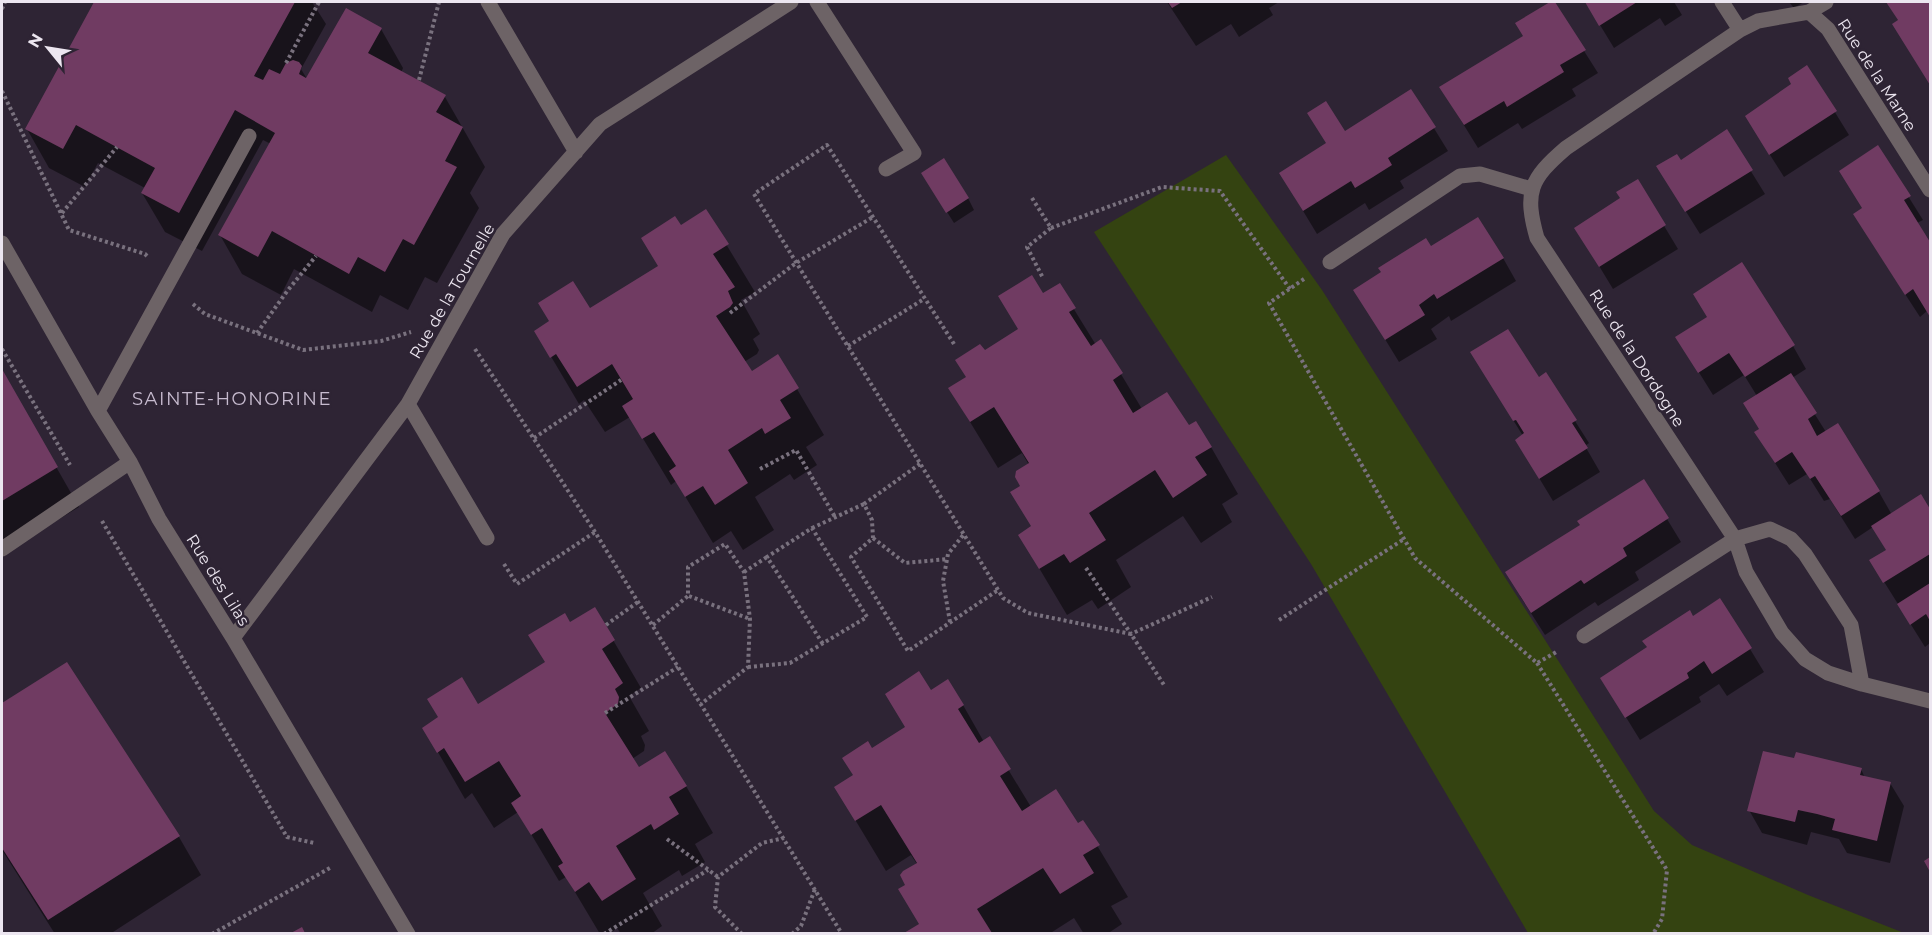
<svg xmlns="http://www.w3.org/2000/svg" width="1932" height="935" font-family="Montserrat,sans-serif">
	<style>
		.green { fill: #344311 }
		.shadow { fill: #0007 }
		.building { fill: #703b62 }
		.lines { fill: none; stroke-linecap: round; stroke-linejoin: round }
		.path { stroke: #79717e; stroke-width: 4; stroke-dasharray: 3 3; stroke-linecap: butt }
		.minor { stroke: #6d6366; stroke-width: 15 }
		.labels { text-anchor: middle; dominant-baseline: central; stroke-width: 5; stroke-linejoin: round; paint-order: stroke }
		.street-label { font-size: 16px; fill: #ece6f0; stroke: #2e2434 }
		.neighbourhood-label { font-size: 18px; letter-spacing: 1.5px; fill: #c7bbcf; stroke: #2e2434 }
	</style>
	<rect width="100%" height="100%" fill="#2e2434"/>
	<path class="green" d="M1226,155L1322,290L1654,811L1692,845L1808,895L1904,933H1528L1311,564L1094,232Z"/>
	<path class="shadow" d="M96,2H312L326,24L301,69L307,79L381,29L403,68L401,73L445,97L485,167L470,193L479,208L437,283L425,277L408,310L380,295L372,312L294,269L281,295L242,274L220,235L271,144L263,140L202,251L165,232L142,193L145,188L98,163L85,187L49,168L27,129Z
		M1167,2H1279L1269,8L1273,15L1239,37L1231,24L1196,46Z
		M1553,2L1598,73L1572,89L1576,96L1522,129L1518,123L1478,148L1441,88L1525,36L1517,23Z
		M1586,2H1674L1682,15L1665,26L1660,18L1614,48Z
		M1789,2H1804L1794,8Z
		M1887,2H1930V84L1907,47L1899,21Z
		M1807,67L1849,135L1784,177L1760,139L1793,85Z
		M1411,91L1448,151L1400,181L1404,188L1369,210L1365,203L1317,234L1294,196L1345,133Z
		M1726,131L1765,194L1700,234L1672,189L1681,162Z
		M1878,148L1923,220L1917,223L1930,245V316L1927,311L1920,317L1868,237L1863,209Z
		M1637,181L1678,249L1613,289L1590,251L1622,199Z
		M930,185L968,198L974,210L954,223Z
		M706,211L755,292L741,300L760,334L753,339L759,350L757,354L744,362L751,373L797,389L824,435L806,447L817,465L794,480L790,474L755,497L774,530L743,550L731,531L713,543L676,481L671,485L630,417L605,432L584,400L579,404L536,331L590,310L659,267L681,227Z
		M1431,248L1503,258L1516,281L1451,321L1449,316L1431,329L1437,339L1399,362L1369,313Z
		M1059,285L1096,345L1101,341L1142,409L1188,427L1211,447L1238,494L1222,504L1232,522L1201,543L1183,516L1116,560L1131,587L1098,609L1092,600L1067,615L1020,536L1032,527L1022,487L1029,465L1022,453L998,468L950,389L967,378L985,352L1019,330L1043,295Z
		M1677,337L1793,346L1806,369L1792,378L1826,432L1879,492L1892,515L1921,496L1930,512V643L1925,647L1871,561L1887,551L1873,527L1855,539L1830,499L1824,501L1807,474L1789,485L1770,455L1760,430L1757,396L1744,375L1713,395Z
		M2,372L79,507L2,554Z
		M1486,376L1539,379L1575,421L1589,443L1585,446L1600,472L1553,501L1530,463L1523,436Z
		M1667,519L1681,542L1635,572L1639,580L1598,606L1595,602L1545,635L1520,596Z
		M595,609L641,688L629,696L649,731L641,736L645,745L644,751L632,759L639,770L686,786L713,833L695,844L705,862L682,876L679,870L643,893L662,926L651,934H621L617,928L610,934H600L566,877L559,881L518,812L494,828L472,793L465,799L424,728L478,706L546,663L570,624Z
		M1693,618L1750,649L1764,672L1727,696L1719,684L1699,697L1701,702L1640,740L1616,701L1648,648Z
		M67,664L179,837L201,875L110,934H55L2,850V705Z
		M931,692L963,705L984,742L989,738L1031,807L1077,825L1083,822L1128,897L1111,906L1122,924L1107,934H1084L1074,918L1049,934H907L920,925L907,886L917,864L911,855L886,871L836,788L854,776L871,750L906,728Z
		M1861,769L1865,778L1890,783L1904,806L1890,863L1847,853L1839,839L1811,832L1807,845L1762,833L1749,810Z"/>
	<path class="building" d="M94,2H295L254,76L263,80L269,69L280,74L286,63L293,60L299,62L302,66L299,74L306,78L346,8L382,28L368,53L446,95L436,112L463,127L445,161L457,167L414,245L403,239L385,272L358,257L349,274L272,231L258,257L218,235L275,133L235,110L179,213L141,193L155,168L76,125L63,149L25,129Z
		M1168,2H1182L1172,8Z
		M1550,2H1555L1586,50L1560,65L1564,72L1507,107L1504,101L1464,125L1439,87L1523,36L1515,23Z
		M1585,2H1637L1599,26Z
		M1886,2H1930V85L1892,24L1898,20Z
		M1807,65L1837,111L1769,155L1745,116L1791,84L1788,78Z
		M1411,89L1436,127L1388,158L1392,165L1373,177L1355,188L1351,181L1303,211L1279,173L1326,143L1307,113L1326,101L1345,131Z
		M1727,129L1753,170L1685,212L1656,166L1677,154L1681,160Z
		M1878,145L1911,196L1904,200L1930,242V317L1913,289L1905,295L1853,214L1862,208L1839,171Z
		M944,158L969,198L946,213L921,173Z
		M1638,179L1666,225L1599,267L1574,228L1620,198L1616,192Z
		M706,209L729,244L713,254L735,287L728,291L733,303L730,307L716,316L752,371L778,354L799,388L780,400L791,418L765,434L762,428L728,450L748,483L715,505L703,486L685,497L669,471L676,466L654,432L642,439L622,406L633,399L612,364L577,387L556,354L550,358L534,331L549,321L538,303L573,281L590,308L658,266L641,238L675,216L681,225Z
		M1478,217L1504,258L1437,299L1434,294L1419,305L1425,315L1385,340L1353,290L1381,272L1378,268L1426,238L1431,246Z
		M1742,262L1795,345L1745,377L1729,353L1698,373L1675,337L1707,317L1693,294Z
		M1032,275L1043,293L1060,283L1076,308L1069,312L1091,346L1101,339L1123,373L1113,380L1133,413L1167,392L1189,425L1196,421L1212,447L1195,457L1207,475L1173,498L1155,470L1089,513L1106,540L1070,563L1064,554L1039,569L1018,535L1031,526L1010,492L1020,486L1015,477L1016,471L1029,463L994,407L970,422L948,388L966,377L955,360L980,344L985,350L1018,329L998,296Z
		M1508,329L1539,377L1546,372L1577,420L1572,423L1588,448L1539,479L1515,440L1524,433L1516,420L1513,421L1470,352Z
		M2,369L58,467L2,501Z
		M1791,373L1817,413L1808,419L1817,436L1838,423L1880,491L1841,516L1815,476L1810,479L1792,452L1775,463L1754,432L1759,429L1743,403Z
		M1644,479L1669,518L1623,548L1627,556L1584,584L1581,580L1531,613L1505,572L1580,525L1577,521Z
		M1921,494L1930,509V554L1883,583L1869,560L1886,550L1871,526Z
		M1930,583V621L1926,614L1910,625L1897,604Z
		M1720,598L1752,648L1712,674L1704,661L1687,673L1689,678L1625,718L1600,678L1647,647L1642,641L1690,610L1693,616Z
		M595,607L615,640L602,649L623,683L615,689L619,697L618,704L605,713L639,767L665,751L687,786L669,797L679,814L654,830L651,824L616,846L636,879L602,901L589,882L575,892L558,866L563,863L542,828L531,835L511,803L521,796L499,761L465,782L444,748L437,753L422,728L438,717L427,699L462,677L478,704L545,662L528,635L565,613L570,622Z
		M67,662L180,836L48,920L2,848V703Z
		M919,671L931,690L948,679L964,705L958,709L979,743L990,736L1011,769L1000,776L1022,811L1056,789L1078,823L1083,820L1100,845L1083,855L1094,873L1060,894L1043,868L977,909L992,933H904L919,924L898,889L905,885L900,875L903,871L917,863L881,805L855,821L834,787L853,775L842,758L868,741L872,748L905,727L885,694Z
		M1763,751L1794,758L1796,752L1862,768L1860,775L1891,782L1877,841L1832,830L1835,819L1817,814L1798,810L1795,822L1747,811Z
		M1930,857V872L1924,861Z
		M302,927L305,933H291Z"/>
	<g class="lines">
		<path class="path" d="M2,9L5,2
			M286,63L319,2
			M419,80L439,2
			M2,91L69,230L145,254L147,256
			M1032,198L1051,228L1027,247L1043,278
			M62,213L117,147
			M1051,228L1162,187L1220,191L1290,289
			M1304,279L1269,303L1415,558L1537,663L1558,651
			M193,304L205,314L303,350L381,341L411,332
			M730,313L796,263L873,217
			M257,333L288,290L316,256
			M954,344L827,145L754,194L1003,598L1028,613L1131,634L1164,685
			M848,346L924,299
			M2,349L70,465
			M475,349L595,532L842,934
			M534,438L621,380
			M920,464L864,504L872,520L873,538L851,557L908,651L998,590
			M760,469L796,450L835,517
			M102,521L287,837L314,843
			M812,528L864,504
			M873,538L905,563L948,559
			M504,564L517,584L595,532
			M1086,568L1131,634L1212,597
			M744,572L767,557
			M689,596L750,619
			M1279,620L1404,539
			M950,622L943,581L948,554L964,534
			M606,625L638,602
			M653,625L688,596V567L725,544L744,572L750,619L748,667L701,704
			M1537,663L1667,870L1662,919L1653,934
			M748,667L790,663L867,617L812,528L767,557L823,644
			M605,713L678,667
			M667,839L718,877
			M212,934L330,868
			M604,934L708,870
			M742,934L715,907L718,877L762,843L784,838
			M792,934L801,926L815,889"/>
		<path class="minor" d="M488,2L576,152
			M817,2L914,153L886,169
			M1722,2L1740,30
			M1826,2L1809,12L1758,21L1740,30L1566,148C1530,179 1524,192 1537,238L1735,539L1770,529L1791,539L1805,554L1851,625L1862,684L1930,701
			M1809,12L1828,29L1930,190
			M2,243L98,411L130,462L159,519L233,638L408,934
			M1330,262L1460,176L1480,174L1531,189
			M408,404L487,538
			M98,411L249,136
			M2,549L130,462
			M1584,636L1735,539L1746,572L1782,633L1805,659L1828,673L1862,684
			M233,638L408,404L503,234L600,124L791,2"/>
	</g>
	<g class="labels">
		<g class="street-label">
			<text transform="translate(1877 75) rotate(57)">Rue de la Marne</text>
			<text transform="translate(452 291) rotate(-60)">Rue de la Tournelle</text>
			<text transform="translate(1637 358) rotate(57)">Rue de la Dordogne</text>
			<text transform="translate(218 580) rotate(58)">Rue des Lilas</text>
		</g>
		<g class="neighbourhood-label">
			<text x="232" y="399">SAINTE-HONORINE</text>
		</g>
	</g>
	<rect width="1932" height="935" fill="none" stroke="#ece6f0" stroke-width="6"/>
	<g transform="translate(48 48) rotate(300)" stroke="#2e2434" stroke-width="4.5" paint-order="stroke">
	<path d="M0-4.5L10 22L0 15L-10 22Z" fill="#ece6f0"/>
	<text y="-9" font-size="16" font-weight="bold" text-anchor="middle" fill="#ece6f0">N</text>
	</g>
</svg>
